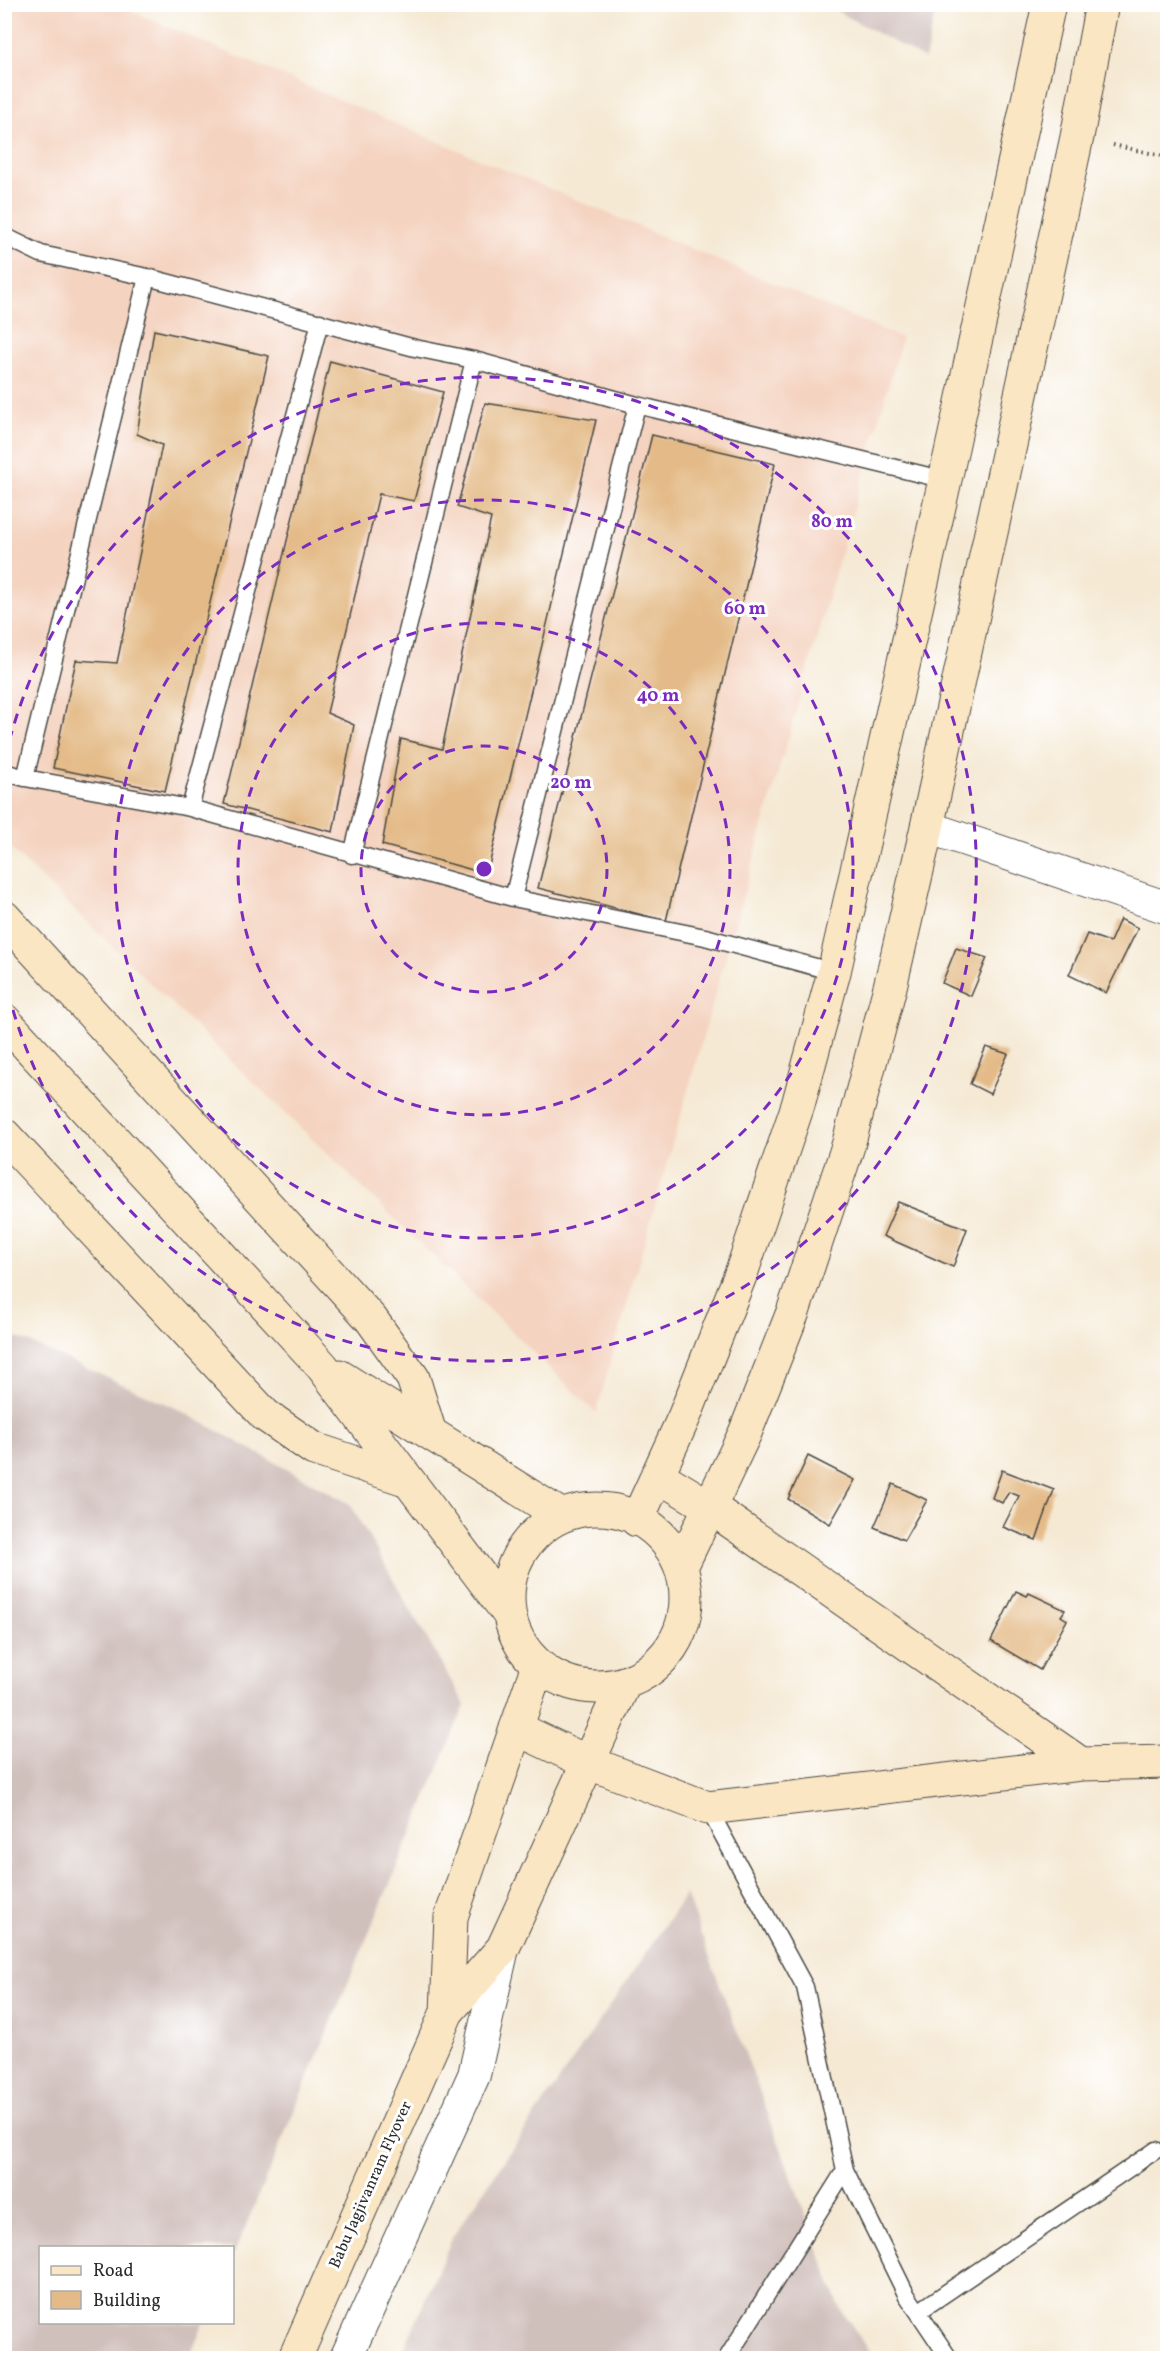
<svg xmlns="http://www.w3.org/2000/svg" width="1172" height="2363" font-family="Vollkorn,serif">
	<style>
		.built { fill: #f4d3c0 }
		.industrial { fill: #d0c0bc }
		.building { fill: #e4bb88 }
		.lines { fill: none; stroke-linecap: round; stroke-linejoin: round }
		.lane-casing { stroke: #494844; stroke-width: 19 }
		.street-casing { stroke: #494844; stroke-width: 34 }
		.secondary-casing { stroke: #494844; stroke-width: 35 }
		.path { stroke: #494844; stroke-width: 4; stroke-dasharray: 1.5 4.5; stroke-linecap: butt }
		.lane { stroke: #fff; stroke-width: 16 }
		.street { stroke: #fff; stroke-width: 32 }
		.secondary { stroke: #fbe6c4; stroke-width: 33 }
		.ring { fill: none; stroke: #7b2cbf; stroke-width: 3; stroke-dasharray: 10 8 }
		.labels { text-anchor: middle; dominant-baseline: central; stroke-width: 6; stroke-linejoin: round; paint-order: stroke }
		.street-label { font-size: 16px; fill: #2b2b2b; stroke: #fff }
		.centre { fill: #7b2cbf; stroke: #fff; stroke-width: 3 }
		.ring-label { font-size: 18px; text-anchor: middle; font-weight: bold; fill: #7b2cbf; stroke: #fff; stroke-width: 6; stroke-linejoin: round; paint-order: stroke }
	</style>
	<rect width="100%" height="100%" fill="#fff"/>
	<filter id="ink" filterUnits="userSpaceOnUse"><feTurbulence type="fractalNoise" baseFrequency=".0167" numOctaves="2"/><feDisplacementMap in="SourceGraphic" scale="12" xChannelSelector="R" yChannelSelector="G"/><feConvolveMatrix kernelMatrix="1 2 1 2 8 2 1 2 1" color-interpolation-filters="sRGB"/></filter>
	<filter id="wash" filterUnits="userSpaceOnUse"><feTurbulence type="fractalNoise" baseFrequency=".008" numOctaves="4" result="noise"/><feDisplacementMap in="SourceGraphic" scale="24" xChannelSelector="R" yChannelSelector="G"/><feGaussianBlur stdDeviation="1.35" result="paint"/><feColorMatrix in="noise" values="0 0 0 0 0 0 0 0 0 0 0 0 0 0 0 0 0 1.4 0 .05"/><feComposite in="paint" operator="in"/></filter>
	<g filter="url(#wash)">
		<rect width="100%" height="100%" fill="#f5e9d4"/>
		<path class="built" d="M4,5H116L902,338L596,1413L5,843Z"/>
		<path class="industrial" d="M826,5H937L925,59Z
			M5,1332L178,1409L350,1504L465,1705L233,2256L232,2248H40V2322L204,2323L189,2358H5Z
			M686,1894L840,2308L874,2358H400L453,2236Z"/>
		<g id="blocks">
			<path class="building" d="M154,330L269,356L165,791L53,768L76,660L117,663L162,445L137,434Z
				M330,361L443,392L414,501L379,494L327,713L354,725L333,832L224,804Z
				M485,403L596,420L487,874L382,845L401,739L442,749L491,518L457,507Z
				M652,435L775,464L666,921L538,888Z
				M1120,919L1138,928L1106,993L1069,975L1087,934L1110,942Z
				M956,948L987,958L971,996L942,983Z
				M986,1047L1008,1054L990,1094L970,1084Z
				M898,1202L967,1229L953,1267L883,1236Z
				M808,1456L855,1480L830,1524L788,1499Z
				M1002,1470L1054,1490L1036,1540L1003,1527L1019,1496L1009,1492L1002,1503L992,1498Z
				M893,1484L927,1500L904,1540L874,1527Z
				M1016,1591L1027,1596L1029,1593L1065,1610L1061,1616L1067,1620L1040,1670L991,1641Z"/>
		</g>
	</g>
	<g filter="url(#ink)">
		<use href="#blocks" fill-opacity="0" stroke="#494844" stroke-width="1.5"/>
		<g class="lines">
			<g class="lane-casing">
				<path id="lane" d="M4,236L41,254L147,277L415,348L474,360L637,405L945,480
					M4,772L25,778L190,808L513,898L705,937L834,972
					M25,778L147,277
					M190,808L320,322
					M352,855L474,360
					M513,898L637,405
					M708,1808L805,1987L845,2170L906,2294L949,2358
					M918,2312L1156,2150
					M727,2358L845,2170"/>
			</g>
			<g class="street-casing">
				<path id="street" d="M927,827L1168,908
					M346,2358L474,2075L503,1948"/>
			</g>
			<g class="secondary-casing">
				<path id="secondary" d="M4,917L371,1319L413,1378L430,1433
					M4,1020L322,1366L509,1614
					M4,1135L265,1415L314,1449L408,1480
					M339,1376L562,1516
					M657,1475L710,1507L1081,1764
					M508 1598a89 89 0 1 1 178 0a89 89 0 1 1-178 0Z
					M637,1520L685,1415L742,1271L798,1105L834,972L945,480L1049,4
					M681,1567L745,1433L793,1312L848,1146L890,987L927,827L1077,137L1102,4
					M516,1728L587,1762L708,1808L1081,1764L1168,1762
					M447,2012L451,1917L538,1665
					M295,2358L447,2012L503,1948L624,1684"/>
			</g>
			<path class="path" d="M1113,145L1168,157"/>
			<use href="#lane" class="lane"/>
			<use href="#street" class="street"/>
			<use href="#secondary" class="secondary"/>
		</g>
	</g>
	<g class="ring">
		<circle cx="484" cy="869" r="123"/>
		<circle cx="484" cy="869" r="246"/>
		<circle cx="484" cy="869" r="369"/>
		<path d="M5 758A492 492 0 1 1 5 980"/>
	</g>
	<g class="labels">
		<g class="street-label">
			<text transform="translate(371 2185) rotate(-66)">Babu Jagjivanram Flyover</text>
		</g>
	</g>
	<circle cx="484" cy="869" r="9" class="centre"/>
	<g class="ring-label">
		<text x="832" y="527">80 m</text>
		<text x="745" y="614">60 m</text>
		<text x="658" y="701">40 m</text>
		<text x="571" y="788">20 m</text>
	</g>
	<rect width="1172" height="2363" fill="none" stroke="#fff" stroke-width="24"/>
	<rect x="39" y="2246" width="195" height="78" fill="#ffffff" stroke="#aaaaaa" stroke-width="1.5"/>
	<rect x="51" y="2266" width="30" height="9" fill="#fbe6c4" stroke="#aaaaaa" stroke-width="1.5"/>
	<text x="93" y="2276" font-size="18" fill="#2b2b2b">Road</text>
	<rect x="51" y="2291" width="30" height="18" fill="#e4bb88" stroke="#aaaaaa" stroke-width="1.5"/>
	<text x="93" y="2306" font-size="18" fill="#2b2b2b">Building</text>
</svg>
